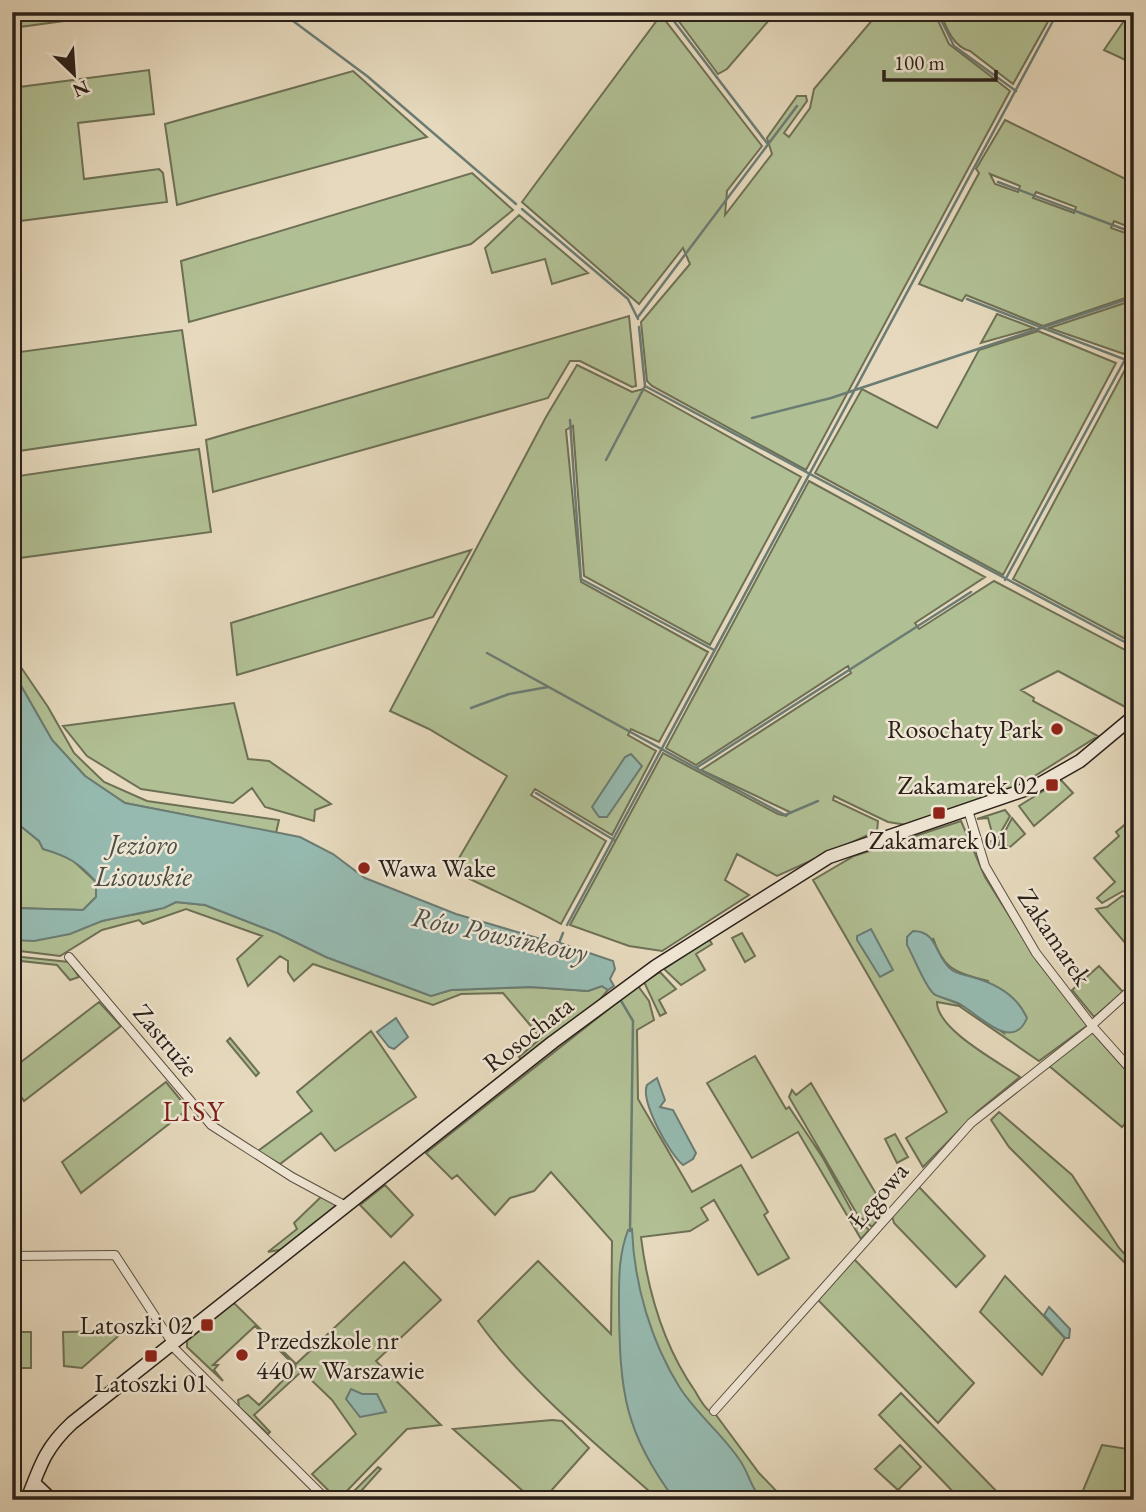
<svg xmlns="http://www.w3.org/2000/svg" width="1146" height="1512" font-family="'EB Garamond',serif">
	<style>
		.green { fill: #b1c094; stroke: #6e7056; stroke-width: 2; fill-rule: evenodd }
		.water { fill: #96bab0; stroke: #6b7c74; stroke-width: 2 }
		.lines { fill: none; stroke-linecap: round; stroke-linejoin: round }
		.stream { stroke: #6b7c74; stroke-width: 2.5 }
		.street-casing { stroke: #594e42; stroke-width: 10 }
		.secondary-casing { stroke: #2a2019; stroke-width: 15 }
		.street { stroke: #efe6d4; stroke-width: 8 }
		.secondary { stroke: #efe6d4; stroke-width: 12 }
		.poi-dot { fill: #8f2418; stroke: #efe6d4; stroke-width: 2.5 }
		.labels { text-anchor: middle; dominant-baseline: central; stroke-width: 5; stroke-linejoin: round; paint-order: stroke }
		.poi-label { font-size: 26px; fill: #2a2019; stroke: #efe6d4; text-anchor: end }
		.street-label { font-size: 26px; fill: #2a2019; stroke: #efe6d4 }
		.water-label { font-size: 28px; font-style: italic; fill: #4a4e46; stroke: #efe6d4 }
		.neighbourhood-label { font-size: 28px; letter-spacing: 2px; fill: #7a1f14; stroke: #efe6d4 }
	</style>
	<rect width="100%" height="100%" fill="#e6d9bd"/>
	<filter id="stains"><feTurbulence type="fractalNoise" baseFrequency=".00286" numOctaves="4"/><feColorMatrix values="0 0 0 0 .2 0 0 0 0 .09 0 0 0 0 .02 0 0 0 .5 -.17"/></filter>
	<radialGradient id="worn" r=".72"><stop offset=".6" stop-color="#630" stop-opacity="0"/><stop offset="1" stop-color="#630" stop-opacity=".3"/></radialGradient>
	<path class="green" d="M12,12H130L12,28Z
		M672,12H776L727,69L718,74Z
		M879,12H934L949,44L1010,91L806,470L652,386L647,381L641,322L690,264L683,248L639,304L522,202L661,15L762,146L727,191L725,215L772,154L767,138L797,96H806L807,101L784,133L789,137L810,108L814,89Z
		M940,12H1041L1050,18L1013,84L970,51C953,47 946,27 940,12Z
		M1130,12H1134V64L1104,50Z
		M149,70L154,114L78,123L84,179L159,169L163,173L167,202L12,222V88Z
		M353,71L427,137L177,205L165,124Z
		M1005,120L1134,183V229L1114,221L1111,228L1134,236V295L1043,326L966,295L962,301L919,284L979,173L976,169ZM990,174L1020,186L1018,192L995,184ZM1036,192L1076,207L1074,213L1033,198Z
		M472,173L513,210L471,244L189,322L181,261Z
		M519,215L588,273L552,284L545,259L492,273L485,248Z
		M1134,300V336L1124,354L1049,328Z
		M997,314L1034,328L981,343Z
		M629,316L636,386L632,387L580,361H570L548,398L213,492L206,440Z
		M182,330L196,425L12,452V353Z
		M1038,331L1116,363L1003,575L815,473L862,389L937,428L979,350Z
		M1128,364L1134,366L1131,642L1013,579Z
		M577,365L632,392L643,389L801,477L710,645L584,576L573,426L566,430L581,582L708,652L659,742L631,729L628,735L656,751L612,835L535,789L531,795L606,841L561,924C525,904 489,889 452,870L507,776L429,729L390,711L546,417Z
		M199,449L211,532L12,559V477Z
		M809,481L985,577L915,623L919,629L994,581L1125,650L1134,646V708L1131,710L1058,671L1021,690L1034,698L1033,701L1098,736L1022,784L907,825L888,822L834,796L833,800L878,821L877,831L777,876L737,854L725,880L749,895L662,951L629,946L570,925L663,753L778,814L786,816L790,812L701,770L851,673L848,666L696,765L666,748Z
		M471,550L433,617L237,675L231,623Z
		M12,654L48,707L74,753L104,782L147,801L279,820L276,833L125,803L85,776L52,740L12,670Z
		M234,703L248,759L269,761L331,804L315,810L314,821L265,807L252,788L233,803L141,789L87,756L63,726Z
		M1061,780L1073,793L1034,826L1019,806Z
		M1005,810L1010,816L994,844L985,846L984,844L994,840L988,818L977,819Z
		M1134,817V837L1131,834L1127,838L1134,845V895L1123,891L1102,903L1097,898L1115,882L1094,858L1119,836L1116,832Z
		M1012,818L1025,834L1010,847L998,845Z
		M12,819L39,841L43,849L68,856L96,882V897L83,910L12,908Z
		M961,821L985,877L1038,962L1088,1025L1039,1061L959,1006L937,1002C937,1030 999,1062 1020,1077L977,1112L923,1167L906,1138L947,1112L813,880L854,856ZM933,938C944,971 956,972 988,981L1004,1033L964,1006L934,994Z
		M1122,896L1128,897L1134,903V939L1127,945L1096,909L1107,907Z
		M176,902L205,905L277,933L326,957L431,996L451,990L531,987L588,991L602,986L608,990L598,1002L522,1061L519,1057L541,1038L503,993L461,994L433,1005L313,964L294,981L288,972V961L280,956L248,986L237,959L262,936L186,909L143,924L139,920L102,930L60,956L12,950V940C45,941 71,931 102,921C127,914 153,914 176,902Z
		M742,933L755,956L745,962L732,938Z
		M709,939L712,944L696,954L705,970L681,985L664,969Z
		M12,956L69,962L79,977L70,980L57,965L12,960Z
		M1099,966L1123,992L1094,1017L1072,990Z
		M660,972L676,989L659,1000L666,1013L660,1016L644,982Z
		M638,986L649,1001L654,1020L637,1030L638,1099L692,1192L741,1165L768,1212L764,1215L789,1258L758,1275L714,1200L701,1208L708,1220L690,1231L641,1237C648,1293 663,1345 695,1391C701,1401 706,1411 716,1415L759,1473L785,1500H659C599,1446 524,1386 478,1321L538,1261L611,1334L612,1241L551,1172L534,1191L510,1198L495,1215L457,1175L452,1179L426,1153Z
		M99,1002L121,1026L24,1101L12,1083V1069Z
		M371,1031L416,1097L335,1151L321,1133L280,1164L258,1151L312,1111L297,1092Z
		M1092,1032L1134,1079V1114L1122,1127L1048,1065Z
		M230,1038L259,1073L256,1076L227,1041Z
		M755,1056L786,1109L789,1107L823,1158L855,1217L869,1230L861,1239L798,1132L752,1158L707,1083Z
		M166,1082L188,1109L81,1193L62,1162Z
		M811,1083L886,1211L872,1227L857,1214L789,1097L792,1090L796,1095Z
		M999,1112L1072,1175L1119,1248L1134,1264V1272L1009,1147L991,1120Z
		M895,1134L908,1157L897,1163L885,1139Z
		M385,1185L413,1215L391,1237L360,1205Z
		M919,1187L985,1256L956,1287L894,1223L892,1216Z
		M323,1195L335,1202V1209L284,1249L268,1252L297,1229L294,1223Z
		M854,1259L974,1383L938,1423L818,1300Z
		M404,1262L441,1300L376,1361L441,1425L407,1429L338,1500L312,1474L356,1434L332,1400L302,1371L254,1415L270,1432L268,1434L239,1407L238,1400L248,1395L259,1405L296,1367L255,1326L213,1365H218L214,1370L223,1381L187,1347V1341L234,1303L296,1364Z
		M1005,1276L1065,1338L1042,1375L980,1312Z
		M124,1331L82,1368L64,1366L63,1332Z
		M12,1332H31V1368H12Z
		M901,1393L1005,1500H961L879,1415Z
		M552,1420L562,1421L589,1448L543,1500H533L453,1429Z
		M900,1445L921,1467L898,1490L875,1469Z
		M1102,1445L1134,1450V1497L1089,1491L1086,1500H1079Z
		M378,1467L381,1469L353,1500H345Z"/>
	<path class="water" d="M12,670L52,740L85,776L125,803L300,837L333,854L365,878L456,914L548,941L552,948L557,942L613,961L615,969L610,979L614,986L608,990L602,986L588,991L531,987L451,990L431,996L326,957L277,933L205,905L176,902L164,908L102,921L70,934L34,941L12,940V908L83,910L96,897V882C80,863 67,856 43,849L39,841L12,819Z
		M631,754L642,766L607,817H599L592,807L625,757Z
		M871,929L893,970L880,977L857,940V936Z
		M913,931C939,931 934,957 952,970C957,974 966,975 972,977C994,983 1017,995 1027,1018C1013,1053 979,1015 960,1004C953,1000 940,998 934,994C925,987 913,955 907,945V937Z
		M396,1018L408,1037L394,1049L389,1047L377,1032Z
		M657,1078L665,1100L660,1107L673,1110L696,1153L693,1159L683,1165C670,1155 640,1101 647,1085Z
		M632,1229C634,1284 651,1342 680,1388C697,1414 722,1434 739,1459C750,1474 750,1489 764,1500H675C624,1432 620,1391 619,1309C619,1281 618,1257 628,1230Z
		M1049,1307L1070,1329L1069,1338H1065L1044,1315Z
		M351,1389L362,1394H377L386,1412L360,1417L346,1399Z"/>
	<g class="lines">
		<path class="stream" d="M281,12L367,76L516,204
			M667,12L767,143
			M937,12L954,46L1016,91
			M998,182L1134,233
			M522,209L628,299L638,319
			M967,299L1134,363
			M638,317L797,106
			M645,386L1134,647
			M752,418L831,398L1134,297
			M570,420L581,579L714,650
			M606,460L645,386L639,327
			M1005,580L1134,343
			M487,653L696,768L971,592
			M471,708L509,694L548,687
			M696,768L785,815L818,801
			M536,793L614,840
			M567,925L1054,19
			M559,943L563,933
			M620,999L633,1021L630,1231"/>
		<g class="street-casing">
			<path id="street" d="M968,810L985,866L1036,953L1093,1027L1134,1073
				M69,957L211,1125L292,1177L346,1206
				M1092,1025L1134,987
				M12,1256L115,1255L173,1344
				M171,1345L327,1500
				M714,1411L971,1123L1093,1027"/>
		</g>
		<g class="secondary-casing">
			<path id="secondary" d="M34,1483L52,1500
				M27,1500C40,1466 45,1448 72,1423L553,1042L656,966L829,857L1036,786L1080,761L1134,716"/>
		</g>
		<use href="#street" class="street"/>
		<use href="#secondary" class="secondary"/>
	</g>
	<g class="poi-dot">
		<circle cx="1057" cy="729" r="7"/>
		<rect x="1045" y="778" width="14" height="14" rx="3.5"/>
		<rect x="932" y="806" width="14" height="14" rx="3.5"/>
		<circle cx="364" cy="868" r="7"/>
		<rect x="200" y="1318" width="14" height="14" rx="3.5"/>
		<circle cx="242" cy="1355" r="7"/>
		<rect x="144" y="1349" width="14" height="14" rx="3.5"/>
	</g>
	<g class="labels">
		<g class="poi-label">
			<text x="1043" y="729">Rosochaty Park</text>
			<text x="1038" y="785">Zakamarek 02</text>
			<text x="939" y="840" text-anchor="middle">Zakamarek 01</text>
			<text x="378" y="868" text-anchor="start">Wawa Wake</text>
			<text x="193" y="1325">Latoszki 02</text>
			<text x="256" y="1340" text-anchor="start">Przedszkole nr<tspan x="256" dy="30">440 w Warszawie</tspan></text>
			<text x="151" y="1383" text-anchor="middle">Latoszki 01</text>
		</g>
		<g class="street-label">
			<text transform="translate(1055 937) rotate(56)">Zakamarek</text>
			<text transform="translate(528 1034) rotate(-38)">Rosochata</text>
			<text transform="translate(166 1040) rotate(50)">Zastruże</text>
			<text transform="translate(878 1195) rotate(-50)">Łęgowa</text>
		</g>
		<g class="water-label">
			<text x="143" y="844">Jezioro<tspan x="143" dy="32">Lisowskie</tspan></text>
			<text transform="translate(500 934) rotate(12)">Rów Powsinkowy</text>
		</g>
		<g class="neighbourhood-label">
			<text x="194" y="1111">LISY</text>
		</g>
	</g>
	<rect width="1146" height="1512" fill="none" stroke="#e6d9bd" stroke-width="42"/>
	<rect x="14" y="14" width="1118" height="1484" fill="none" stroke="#2a2019" stroke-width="3.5"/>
	<rect x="21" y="21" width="1104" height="1470" fill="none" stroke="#2a2019" stroke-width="2"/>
	<g transform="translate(74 74) rotate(155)" stroke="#efe6d4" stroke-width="5" paint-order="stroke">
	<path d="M0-5L12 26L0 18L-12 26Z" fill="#2a2019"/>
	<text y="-10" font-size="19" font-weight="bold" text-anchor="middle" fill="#2a2019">N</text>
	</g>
	<path d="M884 70v10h112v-10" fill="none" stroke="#2a2019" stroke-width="3.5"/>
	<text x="894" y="70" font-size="21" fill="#2a2019" stroke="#efe6d4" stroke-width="5" paint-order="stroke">100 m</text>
	<rect width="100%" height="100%" filter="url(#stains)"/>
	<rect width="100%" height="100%" fill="url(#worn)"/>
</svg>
